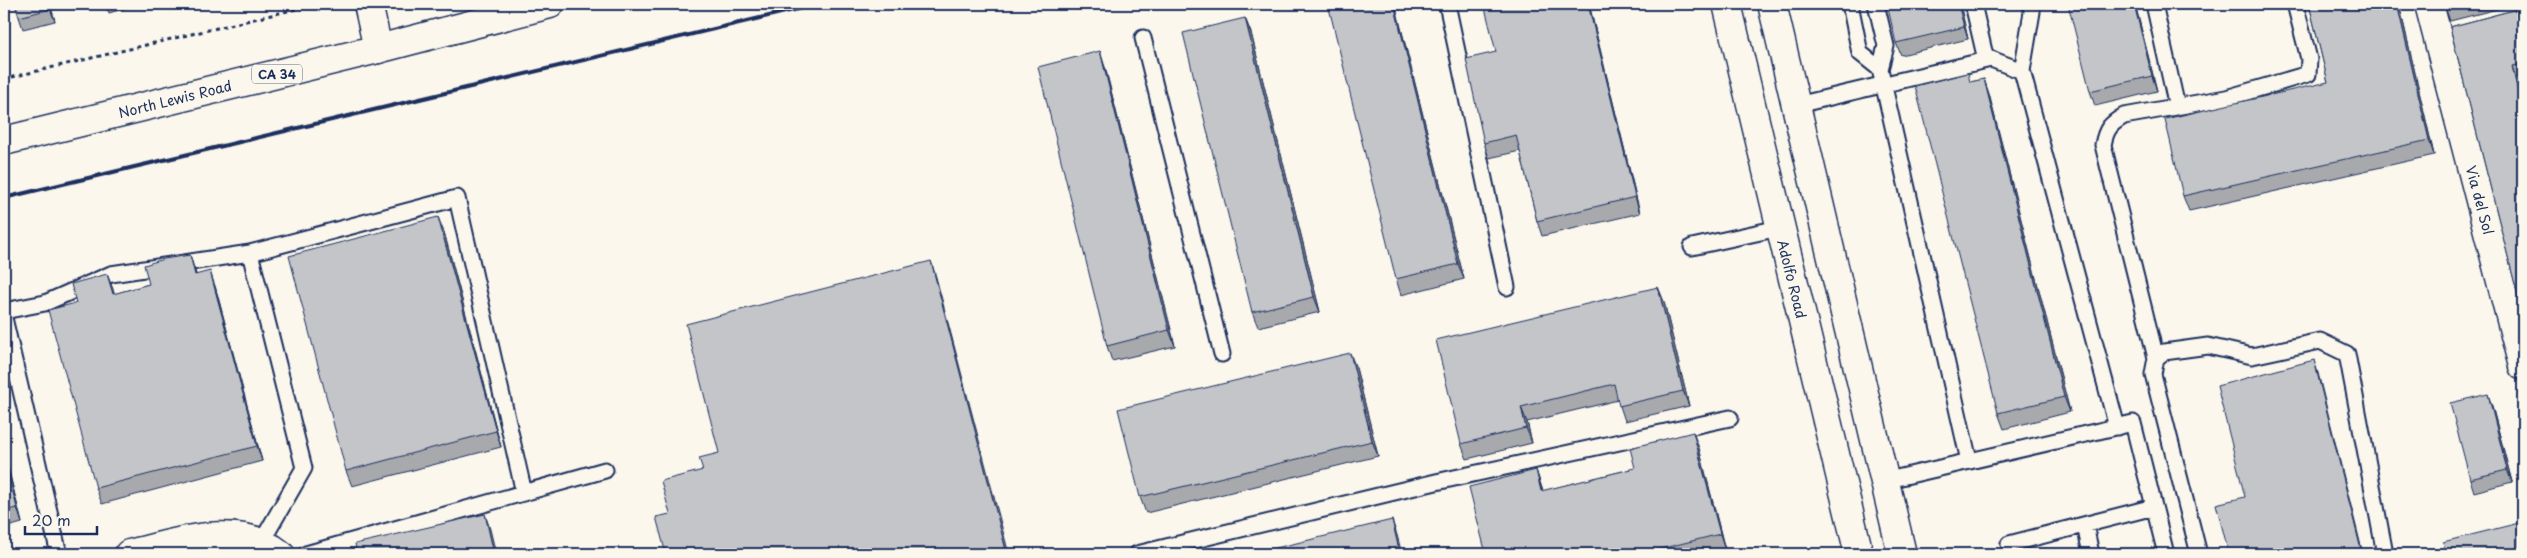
<svg xmlns="http://www.w3.org/2000/svg" width="2527" height="558" font-family="'Playpen Sans',sans-serif">
	<style>
		.lines { fill: none; stroke-linecap: round; stroke-linejoin: round }
		.service-casing { stroke: #1b2f5e; stroke-width: 19 }
		.minor-casing { stroke: #1b2f5e; stroke-width: 31 }
		.secondary-casing { stroke: #1b2f5e; stroke-width: 31 }
		.primary-casing { stroke: #1b2f5e; stroke-width: 31 }
		.path { stroke: #1b2f5e; stroke-width: 3; stroke-dasharray: 4 4; stroke-linecap: butt }
		.service { stroke: #fbf7ec; stroke-width: 15 }
		.minor { stroke: #fbf7ec; stroke-width: 28 }
		.secondary { stroke: #fbf7ec; stroke-width: 28 }
		.primary { stroke: #fbf7ec; stroke-width: 28 }
		.rail { stroke: #1b2f5e; stroke-width: 4 }
		.wall { fill: #a8a9ad; stroke: #1b2f5e }
		.shaded-wall { fill: #888a8d; stroke: #1b2f5e }
		.building { fill: #c3c5c9; stroke: #1b2f5e }
		.labels { text-anchor: middle; dominant-baseline: central; stroke-width: 4; stroke-linejoin: round; paint-order: stroke }
		.shield { fill: #fbf7ec; stroke: #5e6b89; stroke-width: 1 }
		.shield-label { font-size: 12px; font-weight: bold; fill: #1b2f5e }
		.street-label { font-size: 14px; fill: #1b2f5e; stroke: #fbf7ec }
	</style>
	<rect width="100%" height="100%" fill="#fbf7ec"/>
	<filter id="ink" filterUnits="userSpaceOnUse"><feTurbulence type="fractalNoise" baseFrequency=".02" numOctaves="2"/><feDisplacementMap in="SourceGraphic" scale="10" xChannelSelector="R" yChannelSelector="G"/><feConvolveMatrix kernelMatrix="1 2 1 2 8 2 1 2 1" color-interpolation-filters="sRGB"/></filter>
	<g filter="url(#ink)">
		<g class="lines">
			<g class="service-casing">
				<path id="service" d="M1447,4L1507,287
					M1850,4L1860,53L1880,69L1969,461
					M1876,4L1886,46L1880,69
					M1973,4L1986,60
					M2154,4L2177,107
					M1143,38L1222,354
					M2022,71L2032,12L2031,4
					M1797,105L1991,59L2022,71L2117,427
					M1692,247L1779,228
					M250,253L457,198L524,493
					M4,311L45,303L111,274L250,253L304,468L261,543
					M4,318L59,554
					M2156,358L2103,145C2106,129 2110,124 2124,116L2226,98L2308,74L2309,59L2295,4
					M1884,481L2133,423L2166,554
					M2085,525L2091,554
					M2009,544L2154,507
					M306,554L605,470
					M1137,554L1436,482L1730,418
					M2199,554L2153,374L2156,358L2164,352L2208,346L2252,356L2320,341L2347,354L2385,554"/>
			</g>
			<g class="minor-casing">
				<path id="minor" d="M368,4L378,49
					M2429,4L2523,366
					M129,554C177,543 238,520 280,554"/>
			</g>
			<g class="secondary-casing">
				<path id="secondary" d="M1727,4L1859,554
					M1772,4L1902,554"/>
			</g>
			<g class="primary-casing">
				<path id="primary" d="M4,141L378,49L550,4"/>
			</g>
			<path class="path" d="M4,79L317,4"/>
			<use href="#service" class="service"/>
			<use href="#minor" class="minor"/>
			<use href="#secondary" class="secondary"/>
			<use href="#primary" class="primary"/>
			<path class="rail" d="M4,198L819,4"/>
		</g>
		<path class="wall" d="M50,4L55,21L23,29L19,17Z
			M105,4H140L109,13Z
			M1395,4L1464,279L1401,295L1396,279Z
			M1589,4L1640,213L1542,236L1537,221L1520,151L1489,158L1484,143L1496,52Z
			M1960,4L1968,39L1901,55L1896,43Z
			M2135,4L2157,91L2095,106L2090,91Z
			M2309,4H2399L2434,155L2189,211L2183,196L2328,82Z
			M2444,4H2517L2450,21Z
			M2523,6V77L2516,79L2523,108V316L2450,27L2521,8Z
			M1245,18L1251,33L1320,312L1258,327L1252,312Z
			M1105,67L1175,346L1112,361L1107,346Z
			M1984,79L1989,94L2070,412L2004,429L1998,413L1971,82Z
			M444,232L501,447L352,486L346,471Z
			M195,271L196,274L215,286L262,461L102,504L96,488L76,303L107,274L114,294Z
			M1658,287L1664,302L1689,406L1625,421L1618,400L1527,422L1532,443L1467,459L1461,444Z
			M1356,368L1378,456L1146,513L1140,497Z
			M2492,406L2512,482L2474,492L2470,479Z
			M1699,448L1725,550L1707,554H1486L1536,470L1543,491L1635,468Z
			M4,452L22,523L4,528Z"/>
		<path class="shaded-wall" d="M49,4H50L55,21L50,9Z
			M1394,4H1395L1464,279L1458,264Z
			M1588,4H1589L1640,213L1635,197Z
			M1958,4H1960L1968,39L1964,27Z
			M2134,4H2135L2157,91L2152,76Z
			M2397,4H2399L2434,155L2429,140Z
			M1245,18L1251,33L1320,312L1314,297Z
			M1100,51L1105,67L1175,346L1169,330Z
			M2512,66L2516,79L2523,108V114Z
			M1984,79L1989,94L2070,412L2064,397Z
			M438,217L444,232L501,447L496,431Z
			M190,255L195,271L200,290L195,275Z
			M931,261L936,277L1009,554H1007Z
			M210,271L215,286L262,461L257,446Z
			M107,274L113,289L118,310L113,294Z
			M1658,287L1664,302L1689,406L1683,391Z
			M1350,353L1356,368L1378,456L1372,441Z
			M2314,360L2318,373L2363,554H2362Z
			M2488,394L2492,406L2512,482L2507,470Z
			M1521,407L1527,422L1532,443L1526,428Z
			M1693,432L1699,448L1725,550L1720,534Z
			M4,452L22,523L17,508L4,458Z
			M1536,470L1541,486L1546,507L1541,491Z
			M485,514L490,529L496,554H494Z
			M1392,520L1397,535L1402,554H1400Z"/>
		<path class="building" d="M15,4H49L50,9L19,17Z
			M1328,4H1394L1458,264L1396,279Z
			M1484,4H1588L1635,197L1537,221L1516,135L1484,143L1466,59L1496,52Z
			M1887,4H1958L1964,27L1896,43Z
			M2068,4H2134L2152,76L2090,91Z
			M2309,4H2397L2429,140L2183,196L2165,119L2328,82Z
			M2444,4H2463L2445,8Z
			M2523,6V64L2512,66L2523,114V316L2450,27L2521,8Z
			M1245,18L1314,297L1252,312L1183,33Z
			M1100,51L1169,330L1107,346L1038,67Z
			M1968,73L1970,82L1984,79L2064,397L1998,413L1915,86Z
			M438,217L496,431L346,471L289,256Z
			M190,255L195,275L210,271L257,446L96,488L48,310L76,303L71,284L107,274L113,294L149,284L144,265L164,259Z
			M931,261L1007,554H666L656,517L670,514L661,481L703,470L699,458L719,453L686,324Z
			M1658,287L1683,391L1619,406L1614,384L1521,407L1526,428L1461,444L1436,340Z
			M1350,353L1372,441L1140,497L1118,409Z
			M2314,360L2362,554H2229L2216,504L2245,497L2217,386Z
			M2488,394L2507,470L2470,479L2450,403Z
			M1693,432L1720,534L1640,554H1486L1469,487L1536,470L1541,491L1635,468L1630,448Z
			M4,458L17,508L4,511Z
			M485,514L494,554H357L355,544Z
			M1392,520L1400,554H1251Z
			M2523,522V554H2445H2446L2443,542Z"/>
	</g>
	<g class="labels">
		<rect class="shield" x="252" y="64.5" width="50" height="19" rx="4"/>
		<g class="shield-label">
			<text x="277" y="74">CA 34</text>
		</g>
		<g class="street-label">
			<text transform="translate(175 99) rotate(-14)">North Lewis Road</text>
			<text transform="translate(2480 200) rotate(75)">Via del Sol</text>
			<text transform="translate(1792 279) rotate(76)">Adolfo Road</text>
		</g>
	</g>
	<rect width="2527" height="558" fill="none" stroke="#fbf7ec" stroke-width="20"/>
	<rect x="10" y="10" width="2507" height="538" fill="none" stroke="#1b2f5e" stroke-width="2" filter="url(#ink)"/>
	<path d="M25 526v8h72v-8" fill="none" stroke="#1b2f5e" stroke-width="2.5"/>
	<text x="32" y="526" font-size="15" fill="#1b2f5e" stroke="#fbf7ec" stroke-width="4" paint-order="stroke">20 m</text>
</svg>
